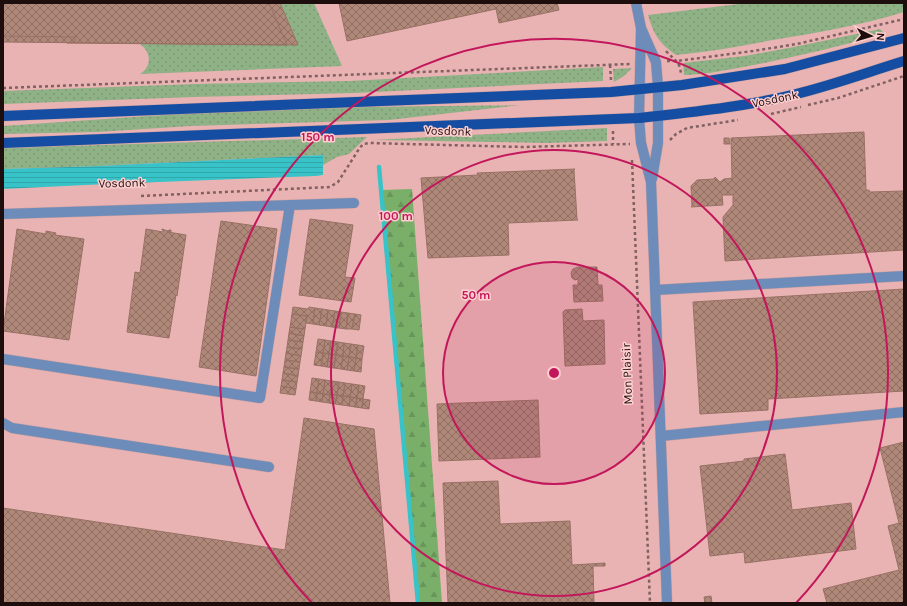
<svg xmlns="http://www.w3.org/2000/svg" width="907" height="606" font-family="Karla,sans-serif">
	<style>
		.built { fill: #e9b3b3 }
		.grass { fill: url(#grass-dots) }
		.forest { fill: url(#forest-firs) }
		.water { fill: url(#water-rules) }
		.lines { fill: none; stroke-linecap: round; stroke-linejoin: round }
		.stream { stroke: #38c3c8; stroke-width: 4.5 }
		.building { fill: url(#building-cross-hatch); stroke: #987164 }
		.minor-casing { stroke: #cba1a1; stroke-width: 11 }
		.major-casing { stroke: #cba1a1; stroke-width: 11 }
		.path { stroke: #806161; stroke-width: 2.5; stroke-dasharray: 3 3; stroke-linecap: butt }
		.minor { stroke: #6e8cba; stroke-width: 10 }
		.major { stroke: #144da1; stroke-width: 10 }
		.ring { fill: none; stroke: #c2185b; stroke-width: 2 }
		.labels { text-anchor: middle; dominant-baseline: central; stroke-width: 3; stroke-linejoin: round; paint-order: stroke }
		.street-label { font-size: 12px; fill: #1d0d0d; stroke: #ffcfcf }
		.centre { fill: #c2185b; stroke: #ffcfcf; stroke-width: 2 }
		.ring-label { font-size: 12px; text-anchor: middle; font-weight: bold; fill: #c2185b; stroke: #ffcfcf; stroke-width: 3; stroke-linejoin: round; paint-order: stroke }
	</style>
	<defs>
		<pattern id="grass-dots" width="8" height="8" patternUnits="userSpaceOnUse"><rect width="8" height="8" fill="#8fb186"/><path d="M2 2h.1M6 6h.1" fill="none" stroke="#7b9772" stroke-width="1.8" stroke-linecap="round"/></pattern>
		<pattern id="forest-firs" width="22" height="20" patternUnits="userSpaceOnUse"><rect width="22" height="20" fill="#79af69"/><path d="M5 1l3.5 6h-7zM16 11l3.5 6h-7z" fill="#68955a"/></pattern>
		<pattern id="water-rules" width="6" height="5" patternUnits="userSpaceOnUse"><rect width="6" height="5" fill="#38c3c8"/><path d="M0 2.5h6" fill="none" stroke="#31a6ab"/></pattern>
		<pattern id="building-cross-hatch" width="8" height="8" patternUnits="userSpaceOnUse"><rect width="8" height="8" fill="#b0887a"/><path d="M0 0l8 8M0 8l8-8" fill="none" stroke="#8f6e62"/></pattern>
	</defs>
	<rect width="100%" height="100%" fill="#f1c2c2"/>
	<path class="built" d="M3,3H904V603H3Z"/>
	<path class="grass" d="M280,3H314L342,66L140,74C153,66 151,50 138,43L298,45Z
		M747,3H904V12C861,25 817,33 773,40C741,46 709,52 676,55C659,43 654,35 648,15Z
		M880,29L885,34C836,47 788,59 738,68C720,71 702,75 684,75L683,63L744,56L794,47Z
		M603,67V81L354,93L194,97L3,104V91L195,84L349,81Z
		M632,68L624,76L614,82L613,69Z
		M520,105L389,120L191,126L97,132L3,134V126L192,113L361,107Z
		M607,128V141L547,143L373,140Z
		M367,137L349,154L337,157L323,165V155L98,166L3,169V148Z"/>
	<path class="forest" d="M412,189L442,603H417L382,190Z"/>
	<path class="water" d="M323,155V175L316,176L107,184L3,189V169L98,166Z"/>
	<g class="lines">
		<path class="stream" d="M379,167L418,603"/>
	</g>
	<path class="building" d="M3,3H269L287,45L67,43L75,42V37L3,36Z
		M3,3H280L298,45L3,42Z
		M339,3H557L559,10L499,23L496,9L347,41Z
		M864,132L866,190H869L870,192L904,191V250L725,261L723,217L733,205V195H722L723,205L691,207L692,206L691,186L697,180L714,179L715,177L720,182L724,179L732,178L731,138Z
		M724,138H729L730,144H724Z
		M575,169L574,170L577,219L578,220L508,223L509,255L428,258L421,178L478,175L477,173Z
		M310,219L353,225L345,277L355,278L351,302L299,295Z
		M221,221L277,229L256,376L199,367L218,239Z
		M17,229L46,234V231L56,233L55,235L84,239L69,340L3,331Z
		M146,229L163,232L164,231L162,230V229L168,231L169,230H171V232H168L186,235L177,296L176,295L169,338L127,332L135,272L140,273Z
		M578,267H597L598,285H602L603,301L574,302L573,285H578V279L575,280L572,278L571,273L573,269Z
		M904,289V391L768,399V410L700,414L693,302Z
		M293,307L308,309L309,307L315,308L313,324L306,323L307,316L292,314Z
		M315,308L322,309L319,325L313,324Z
		M322,309L328,310L326,326L319,325Z
		M582,309L583,321L604,320L605,364L565,366L563,312L565,310Z
		M328,310L335,311L332,327L326,326Z
		M335,311L341,312L339,328L332,327Z
		M341,312L348,313L346,329L339,328Z
		M348,313L355,314L352,329H346Z
		M292,314L307,316L305,329L290,327Z
		M355,314L361,315L359,330L352,329Z
		M290,327L305,329L304,336L289,333Z
		M289,333L304,336L303,342L288,340Z
		M318,339L325,340L323,353L316,352Z
		M288,340L303,342L302,349L287,347Z
		M325,340L331,341L329,354L323,353Z
		M331,341L338,342L336,355L329,354Z
		M338,342L344,343L343,356L336,355Z
		M344,343L351,344L349,357L343,356Z
		M351,344L358,345L356,358L349,357Z
		M358,345L364,346L362,359L356,358Z
		M287,347L302,349L301,356L286,353Z
		M316,352L323,353L321,366L314,365Z
		M286,353L301,356L300,362L285,360Z
		M323,353L329,354L327,367L321,366Z
		M329,354L336,355L334,368L327,367Z
		M336,355L343,356L341,369L334,368Z
		M343,356L349,357L347,370L341,369Z
		M349,357L356,358L354,371L347,370Z
		M356,358L362,359L361,372L354,371Z
		M285,360L300,362L299,369L284,367Z
		M284,367L299,369L298,376L283,373Z
		M283,373L298,376L297,382L282,380Z
		M312,378L319,379L317,393L310,392Z
		M319,379L325,380L323,394L317,393Z
		M282,380L297,382L296,389L281,386Z
		M325,380L332,381L330,395L323,394Z
		M332,381L339,382L337,395H330Z
		M339,382L345,383L343,396L337,395Z
		M345,383L352,384L350,397L343,396Z
		M352,384L359,385L357,398L350,397Z
		M359,385L365,386L363,399L357,398Z
		M281,386L296,389L295,395L280,393Z
		M310,392L317,393L316,401L309,400Z
		M317,393L323,394L322,402L316,401Z
		M323,394L330,395L329,403L322,402Z
		M330,395H337L335,404L329,403Z
		M337,395L343,396L342,405L335,404Z
		M343,396L350,397L349,406L342,405Z
		M350,397L357,398L355,407L349,406Z
		M357,398L363,399L362,408L355,407Z
		M363,399L370,400L369,409L362,408Z
		M538,400L540,457L439,461L437,404Z
		M304,418L374,429L390,603H3V508L285,550Z
		M904,442V603H827L823,589L899,570L888,526L899,523L880,448Z
		M785,454L792,510L851,503L856,549L745,563L744,552L710,556L700,466L744,461V459Z
		M498,481L500,524L570,521L572,565L605,563V566H593L594,603H448L443,483Z
		M711,596L712,603H705L704,597Z"/>
	<g class="lines">
		<g class="minor-casing">
			<path id="minor" d="M636,3L641,28L656,62L658,87V143L652,179
				M641,28L639,118L641,143L651,182L667,603
				M3,214L354,203
				M655,290L904,276
				M3,359L260,398L290,205
				M3,423L12,428L269,467
				M661,436L904,412"/>
		</g>
		<g class="major-casing">
			<path id="major" d="M3,116L611,92L682,85L785,69L904,38
				M3,143L639,118C692,112 744,107 796,94C833,85 868,72 904,61"/>
		</g>
		<path class="path" d="M666,51C674,60 680,61 681,74
			M667,61H677L753,51L797,44L904,19
			M610,65L611,80
			M3,88L630,64
			M808,105L838,98L904,76
			M771,114L801,107
			M613,131V144
			M670,140L676,134L687,128L738,120
			M632,160L650,603
			M141,196L330,187L338,182L359,149L363,144L369,143L523,147L630,144"/>
		<use href="#minor" class="minor"/>
		<use href="#major" class="major"/>
	</g>
	<circle cx="554" cy="373" r="111" fill="#c2185b" fill-opacity=".12"/>
	<g class="ring">
		<circle cx="554" cy="373" r="111"/>
		<circle cx="554" cy="373" r="223"/>
		<path d="M312 603A334 334 0 1 1 796 603"/>
	</g>
	<g class="labels">
		<g class="street-label">
			<text transform="translate(775 99) rotate(-12)">Vosdonk</text>
			<text transform="translate(448 131) rotate(2)">Vosdonk</text>
			<text transform="translate(122 183) rotate(-2)">Vosdonk</text>
			<text transform="translate(627 374) rotate(-92)">Mon Plaisir</text>
		</g>
	</g>
	<circle cx="554" cy="373" r="6" class="centre"/>
	<g class="ring-label">
		<text x="318" y="141">150 m</text>
		<text x="396" y="220">100 m</text>
		<text x="476" y="299">50 m</text>
	</g>
	<rect width="907" height="606" fill="none" stroke="#1d0d0d" stroke-width="8"/>
	<g transform="translate(871 36) rotate(95)" stroke="#ffcfcf" stroke-width="3" paint-order="stroke">
	<path d="M0-3L7 15L0 10L-7 15Z" fill="#1d0d0d"/>
	<text y="-6" font-size="11" font-weight="bold" text-anchor="middle" fill="#1d0d0d">N</text>
	</g>
</svg>
